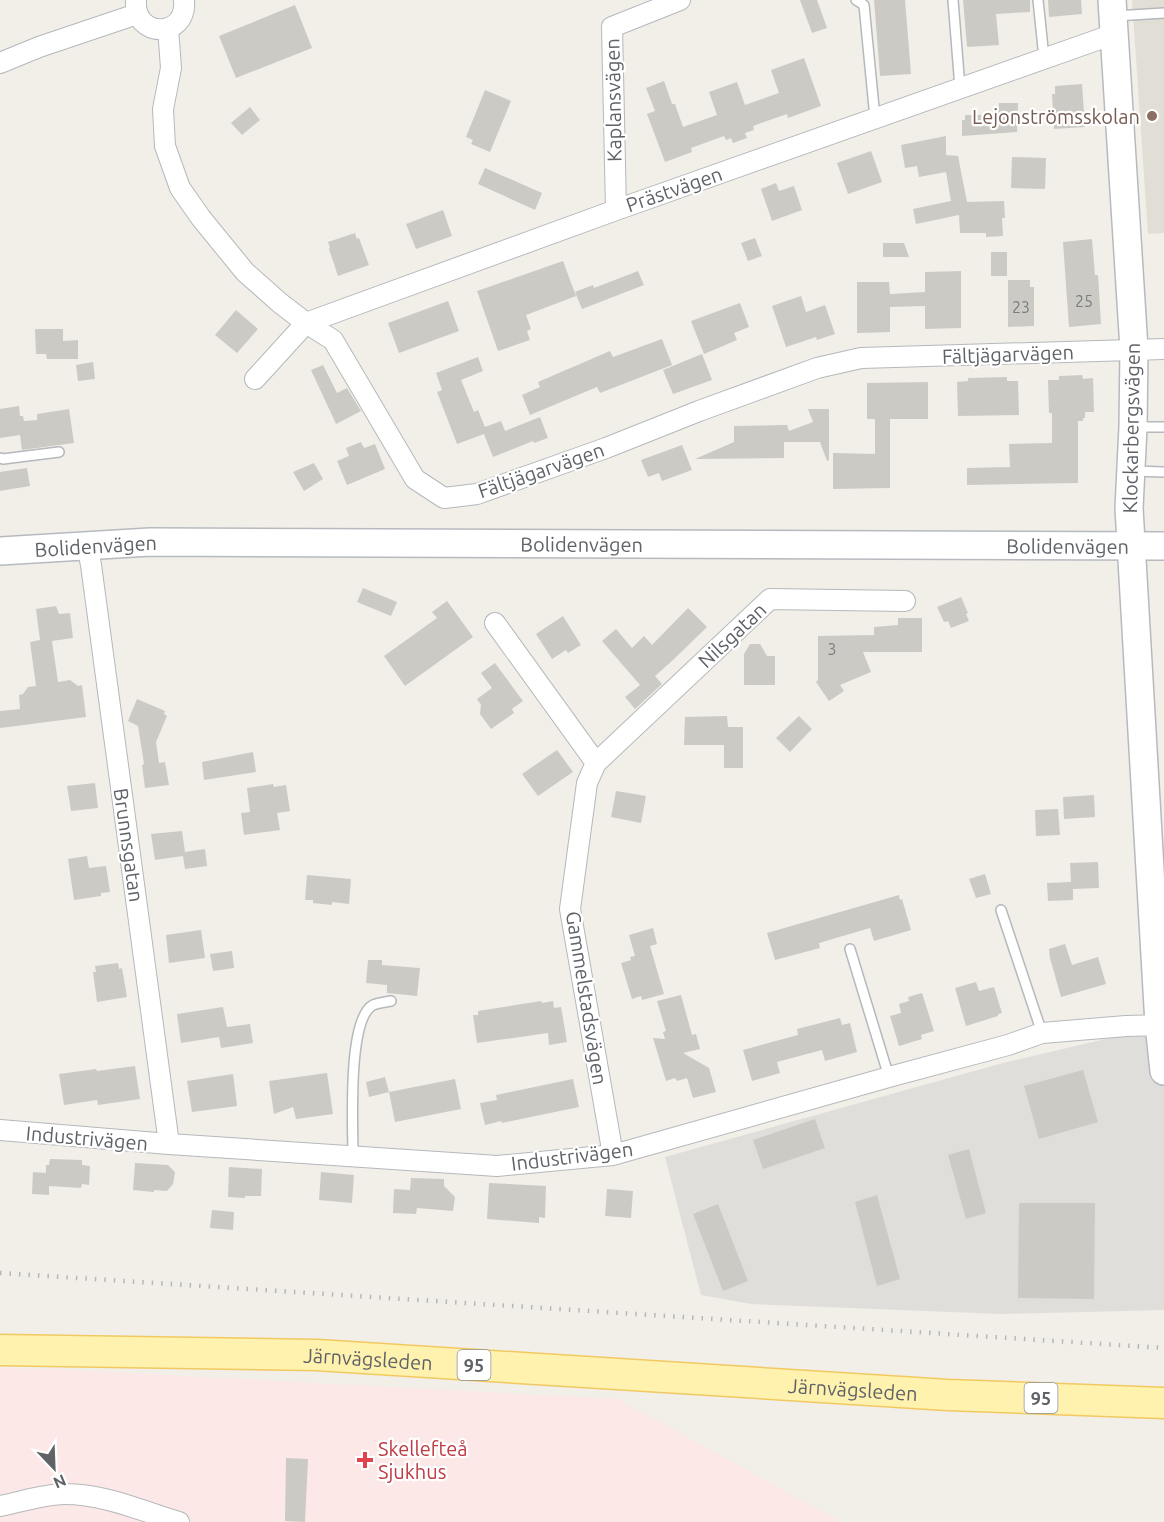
<svg xmlns="http://www.w3.org/2000/svg" width="1164" height="1522" font-family="Ubuntu,sans-serif">
	<style>
		.industrial { fill: #e0deda }
		.education { fill: #e1ded6 }
		.medical { fill: #fce8e6 }
		.building { fill: #cccac5 }
		.lines { fill: none; stroke-linecap: round; stroke-linejoin: round }
		.lane-casing { stroke: #b5b8bc; stroke-width: 12 }
		.street-casing { stroke: #b5b8bc; stroke-width: 22 }
		.secondary-casing { stroke: #b6babf; stroke-width: 30 }
		.primary-casing { stroke: #f2c960; stroke-width: 33 }
		.lane { stroke: #fff; stroke-width: 9 }
		.street { stroke: #fff; stroke-width: 20 }
		.secondary { stroke: #fff; stroke-width: 27 }
		.primary { stroke: #fff2af; stroke-width: 30 }
		.rail { stroke: #b6b7b8; stroke-width: 4.5; stroke-dasharray: 1.5 8; stroke-linecap: butt }
		.education-dot { fill: #8d6e63; stroke: #fff; stroke-width: 2 }
		.health-dot { fill: #e0444e; stroke: #fff; stroke-width: 2 }
		.labels { text-anchor: middle; dominant-baseline: central; stroke-width: 4.5; stroke-linejoin: round; paint-order: stroke }
		.number-label { font-size: 16px; fill: #7a7d7f }
		.shield { fill: #fff; stroke: #8f9295; stroke-width: 1.5 }
		.shield-label { font-size: 18px; font-weight: bold; fill: #5f6368 }
		.street-label { font-size: 20px; fill: #5f6368; stroke: #fff }
		.education-label { font-size: 20px; fill: #785e54; stroke: #fff; text-anchor: end }
		.health-label { font-size: 20px; fill: #be3a42; stroke: #fff; text-anchor: start }
	</style>
	<rect width="100%" height="100%" fill="#f1efe8"/>
	<path class="industrial" d="M1164,1036V1310L1001,1314L751,1304L701,1295L665,1157L1003,1063L1114,1037Z"/>
	<path class="education" d="M1132,0H1164V233L1148,234Z"/>
	<path class="medical" d="M0,1368L53,1369L618,1399L841,1522H0Z"/>
	<path class="building" d="M800,0H817L827,28L812,33Z
		M874,0H905L911,74L880,76Z
		M963,0H1030V12L996,14L999,45L967,47Z
		M1048,0H1081L1082,14L1049,17Z
		M295,5L312,48L236,78L219,36Z
		M804,58L821,106L788,118L787,114L753,126L754,130L745,133L747,138L733,143L731,138L726,140L724,136L691,148L692,152L665,162L647,114L655,111L646,88L664,81L672,104H675L683,127L717,115L709,92L737,82L745,105L779,93L771,70Z
		M1082,84L1085,127L1054,129L1052,94H1055V86Z
		M485,90L511,101L490,152L471,144L473,140L466,137Z
		M999,103H1018L1017,132L962,136V120H965V115H998Z
		M250,107L260,120L242,135L231,123Z
		M946,136V155L958,156L967,202L1004,201L1005,218H1002L1003,236L986,237V233H960L959,215L916,224L913,209L951,201L946,172L919,177L917,166L905,168L901,145Z
		M871,151L882,182L848,194L837,163Z
		M1012,157L1046,158L1045,189L1011,188Z
		M485,168L542,193L535,210L478,184Z
		M776,183L779,191L794,186L802,210L772,221L761,189Z
		M443,210L452,236L416,249L406,224Z
		M355,233L357,239L359,238L369,265L338,276L329,249L330,248L328,242Z
		M755,238L762,256L748,261L741,243Z
		M1092,239L1095,275H1098L1101,324L1069,327L1063,242Z
		M883,243H904L909,257H883Z
		M991,252H1007V276H991Z
		M563,261L576,296L526,315L531,329L527,331L530,340L498,351L477,291Z
		M638,271L644,285L582,309L575,292L593,285L594,288Z
		M961,271V328L925,329V306L890,307V332L857,333V282H889L890,294L925,292V272Z
		M1008,280H1030V287H1034V326L1008,327Z
		M801,296L806,312L825,305L835,334L817,340L816,337L786,347L772,306Z
		M448,301L459,331L399,353L388,323Z
		M740,303L749,327L734,333L737,340L704,354L691,321Z
		M236,310L258,329L237,353L215,335Z
		M35,329H63V341L78,340V359H47L46,354H36Z
		M662,339L672,365L600,393L597,387L530,415L522,395L540,387L538,382L610,351L613,357Z
		M702,354L712,380L673,394L663,370Z
		M478,357L483,371L461,380L474,412L478,410L485,427L501,421L505,431L540,417L548,438L534,443L533,441L493,457L484,434L457,444L437,392L442,390L436,373Z
		M93,362L95,379L78,381L76,365Z
		M323,365L337,393L347,388L361,411L336,424L311,370Z
		M1082,375L1083,379L1093,378L1094,412H1085V418H1083V421H1078V483L967,485V468L1010,467L1009,444L1052,443V413H1049L1048,380H1059V376Z
		M1007,377V381H1018L1019,415L958,416L957,382L968,381V378Z
		M928,382V419H890V488L833,489V453L875,454V419H867V383Z
		M19,406L20,416H23L24,421L37,420V414L69,409L74,443L22,450L20,435L0,438V409Z
		M808,409H829V460L827,461L820,442H784V458L695,459L734,442V426L787,425L789,431L813,422Z
		M361,442L364,448L375,444L385,469L347,485L337,461L349,456L346,448Z
		M682,445L692,470L662,481L659,473L648,477L641,460Z
		M314,463L323,479L304,491L293,472Z
		M27,468L30,486L0,491V472Z
		M363,588L397,602L391,616L357,602Z
		M961,597L968,613L966,614L969,621L951,628L948,621L944,622L937,607Z
		M447,601L473,637L405,686L384,656L437,618L432,612Z
		M56,606L59,614L70,613L73,638L52,641L58,682L70,680L78,686L82,685L86,717L0,728V711L20,709L19,695L23,694L28,687L36,686L30,642L40,640L36,609Z
		M688,608L707,627L673,660L655,676L662,684L635,709L625,697L640,685L602,641L616,629L632,648L644,636L652,645Z
		M563,616L581,645L568,653L566,650L552,659L536,634Z
		M898,618H922V652H863L871,672L840,685L844,691L829,701L816,682L818,680V636L874,635V627L898,625Z
		M750,644H760L767,656H775V685H744V654Z
		M495,663L523,701L512,709L514,713L491,729L480,714L481,705L477,699L492,688L481,673Z
		M137,699L165,711L164,714L167,716L156,742L159,763L165,762L169,785L145,788L142,765L144,764L138,726L128,721Z
		M727,716L728,727H743V768H724V745H684L685,717Z
		M799,716L812,729L790,752L776,738Z
		M557,750L573,772L538,796L522,774Z
		M253,752L256,772L204,780L202,762Z
		M95,783L98,808L71,811L67,786Z
		M273,784L274,787L286,785L290,811L277,813L280,830L244,835L241,813L250,812L247,788Z
		M616,791L646,796L641,823L611,817Z
		M1094,795L1095,817L1064,819L1063,797Z
		M1058,809L1060,835L1036,836L1035,810Z
		M182,831L185,852L205,849L207,866L185,869L183,856L155,860L151,834Z
		M87,856L89,868L106,866L110,892L101,893V896L74,900L68,859Z
		M1098,862L1099,888L1073,889V900L1048,901L1047,883L1071,882L1070,863Z
		M985,874L991,894L976,898L969,879Z
		M307,875L351,879L349,904L332,902V905L313,903V900H305Z
		M899,895L900,900L902,899L911,930L874,941L870,928L819,943L820,948L775,960L767,933Z
		M653,928L657,944L650,946L664,994L642,1000L641,996L632,999L621,963L631,960L630,957L635,956L629,935Z
		M201,930L205,958L169,963L166,935Z
		M1065,944L1072,965L1098,957L1106,984L1061,997L1050,958L1049,949Z
		M232,951L234,968L213,971L210,954Z
		M368,960H382V965L420,968L417,996L387,993V985L366,983Z
		M118,963L119,969L122,968L127,997L97,1002L93,972H96L95,966Z
		M976,982L979,991L994,987L1002,1013L998,1014V1016L966,1026L955,988Z
		M922,993L934,1031L921,1035L922,1039L899,1046L890,1016L901,1013L899,1004L909,1001L908,997Z
		M681,995L692,1035L696,1034L700,1049L683,1053L709,1068L716,1092L693,1098L687,1078L677,1081L675,1078L666,1081L653,1038L665,1039L663,1032L666,1031L657,1001Z
		M541,1001L542,1003L553,1001L554,1008L561,1007L567,1042L549,1045L548,1033L477,1043L473,1015H478V1011Z
		M223,1007L227,1027L250,1024L253,1043L221,1048L219,1037L181,1043L177,1014Z
		M840,1018L842,1025L850,1023L857,1052L825,1061L822,1050L777,1062L780,1073L752,1081L743,1050L798,1035L797,1029Z
		M135,1066L140,1099L98,1105L97,1100L64,1105L59,1074L96,1069L97,1071Z
		M1083,1070L1098,1122L1039,1139L1024,1086Z
		M327,1073L333,1114L296,1119L293,1107L274,1114L269,1081Z
		M233,1074L237,1106L192,1112L187,1081Z
		M385,1077L389,1092L369,1097L366,1082Z
		M455,1079L461,1109L395,1122L389,1092Z
		M573,1079L579,1107L502,1123L501,1121L485,1125L480,1103L497,1100L496,1095Z
		M815,1119L825,1148L763,1169L753,1140Z
		M969,1149L986,1213L966,1219L948,1155Z
		M50,1159L82,1160V1165L90,1166L89,1185L82,1184L81,1188L49,1186V1195L32,1194L33,1172L46,1173V1165H49Z
		M135,1163L168,1165L175,1172L173,1184L167,1191L154,1190V1192L133,1190Z
		M229,1167L262,1169L261,1196H245V1198L228,1197Z
		M321,1172L354,1175L352,1203L319,1200Z
		M411,1178L444,1179V1186L455,1197L453,1211L417,1208L416,1214L393,1213L394,1189L410,1190Z
		M489,1183L546,1186L545,1218L539,1217V1223L487,1219Z
		M607,1189L633,1191L631,1218L605,1216Z
		M877,1195L900,1279L877,1286L855,1202Z
		M1019,1203H1095L1094,1299L1018,1298Z
		M718,1204L748,1281L723,1291L693,1214Z
		M212,1210L234,1212L233,1230L210,1228Z
		M286,1458L308,1459L305,1522L285,1521Z"/>
	<g class="lines">
		<g class="lane-casing">
			<path id="lane" d="M856,0L864,5L875,118
				M953,0L960,88
				M1038,0L1044,58
				M1115,16L1164,13
				M1136,427H1164
				M0,458L3,459L59,452
				M1133,471L1164,472
				M1001,910L1042,1033
				M850,949L889,1077
				M353,1156C353,1128 347,1019 373,1005C378,1003 386,1002 391,1001"/>
		</g>
		<g class="street-casing">
			<path id="street" d="M136,0C133,39 188,39 184,0
				M168,28L171,68L163,109L165,146L180,188L201,218L245,272L280,303L306,323L333,340L415,479L444,498L477,494L606,448L699,411L817,368L861,358L1164,349
				M0,63L39,47L137,14
				M616,210L612,27L680,0
				M255,379L306,323L616,210L1114,34
				M87,545L91,565L169,1144
				M495,623L596,763L587,783L570,909L613,1155
				M596,763L770,599L905,601
				M0,1130L169,1144L497,1166L613,1155L889,1077L1008,1045L1042,1033L1126,1026L1164,1025
				M0,1506C21,1502 44,1494 65,1494C104,1494 142,1511 179,1522"/>
		</g>
		<g class="secondary-casing">
			<g id="secondary">
				<path d="M1112,0L1134,349L1133,427L1129,508L1159,1024L1164,1071"/>
				<path id="s1" d="M0,551L150,542L1164,546"/>
			</g>
		</g>
		<g class="primary-casing">
			<g id="primary">
				<path id="s2" d="M0,1350L317,1355L948,1395L1164,1403"/>
			</g>
		</g>
		<use href="#lane" class="lane"/>
		<use href="#street" class="street"/>
		<use href="#secondary" class="secondary"/>
		<use href="#primary" class="primary"/>
		<path class="rail" d="M0,1273L1164,1348"/>
	</g>
	<circle class="education-dot" cx="1152" cy="116" r="6"/>
	<path class="health-dot" d="M362 1451h6v6h6v6h-6v6h-6v-6h-6v-6h6z"/>
	<g class="labels">
		<g class="number-label">
			<text x="1084" y="301">25</text>
			<text x="1021" y="307">23</text>
			<text x="832" y="649">3</text>
		</g>
		<g class="shield">
			<rect x="457.5" y="1350" width="33" height="30" rx="4.5"/>
			<rect x="1024.5" y="1383" width="33" height="30" rx="4.5"/>
		</g>
		<g class="shield-label">
			<text x="474" y="1365">95</text>
			<text x="1041" y="1398">95</text>
		</g>
		<g class="street-label">
			<text transform="translate(613 100) rotate(-91)">Kaplansvägen</text>
			<text transform="translate(674 189) rotate(-19)">Prästvägen</text>
			<text transform="translate(1008 354) rotate(-2)">Fältjägarvägen</text>
			<text transform="translate(1131 428) rotate(-89)">Klockarbergsvägen</text>
			<text transform="translate(541 470) rotate(-19)">Fältjägarvägen</text>
			<text stroke="none"><textPath href="#s1" startOffset="582">Bolidenvägen</textPath></text>
			<text stroke="none"><textPath href="#s1" startOffset="96">Bolidenvägen</textPath></text>
			<text stroke="none"><textPath href="#s1" startOffset="1068">Bolidenvägen</textPath></text>
			<text transform="translate(732 635) rotate(-43)">Nilsgatan</text>
			<text transform="translate(129 845) rotate(82)">Brunnsgatan</text>
			<text transform="translate(587 998) rotate(81)">Gammelstadsvägen</text>
			<text transform="translate(87 1138) rotate(5)">Industrivägen</text>
			<text transform="translate(572 1156) rotate(-7)">Industrivägen</text>
			<text stroke="none"><textPath href="#s2" startOffset="368">Järnvägsleden</textPath></text>
			<text stroke="none"><textPath href="#s2" startOffset="854">Järnvägsleden</textPath></text>
		</g>
		<g class="education-label">
			<text x="1140" y="116">Lejonströmsskolan</text>
		</g>
		<g class="health-label">
			<text x="378" y="1448">Skellefteå<tspan x="378" dy="23">Sjukhus</tspan></text>
		</g>
	</g>
	<g transform="translate(54 1468) rotate(157)" stroke="#ffffff" stroke-width="4.5" paint-order="stroke">
	<path d="M0-4.5L10 22L0 15L-10 22Z" fill="#5f6368"/>
	<text y="-9" font-size="16" font-weight="bold" text-anchor="middle" fill="#5f6368">N</text>
	</g>
</svg>
